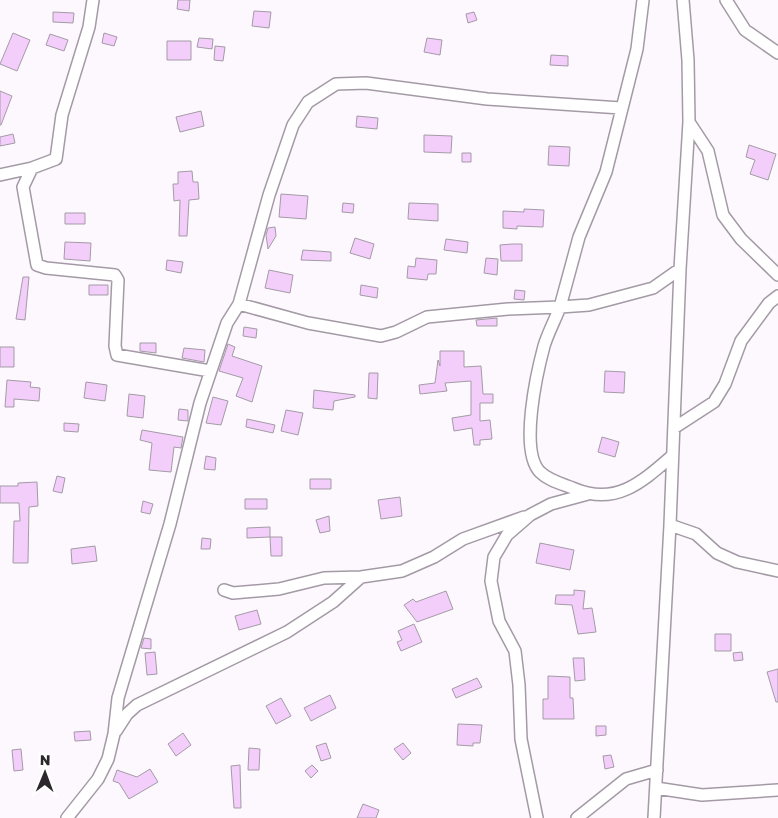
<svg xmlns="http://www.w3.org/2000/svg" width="778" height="818" font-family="'Golos Text',sans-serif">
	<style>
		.building { fill: #f3cefb; stroke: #a49ba6 }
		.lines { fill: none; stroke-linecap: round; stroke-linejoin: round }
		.minor-casing { stroke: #a49aa6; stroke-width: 14 }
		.minor { stroke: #fff; stroke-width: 11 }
	</style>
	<rect width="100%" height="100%" fill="#fdf8fe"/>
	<path class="building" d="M178,0H190L189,11L177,9Z
		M254,11L271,12L269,28L252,26Z
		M53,12L74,13L73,23L53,22Z
		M474,12L477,20L468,23L466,14Z
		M13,33L30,40L17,71L0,64Z
		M104,33L117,37L114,46L102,43Z
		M50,34L68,40L64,51L46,45Z
		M199,38L213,39L212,49L197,47Z
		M427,38L442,40L440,55L424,52Z
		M167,41H191V60H167Z
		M215,46L225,47L223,61L214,60Z
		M551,55L568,56V66L550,65Z
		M0,91L12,96L1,125H0Z
		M201,111L204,126L180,132L176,117Z
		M357,116L378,118L377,129L356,127Z
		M13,134L15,143L0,146V137Z
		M424,135L452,136L451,153L424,152Z
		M749,145L776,154L768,180L750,174L755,160L746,157Z
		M549,146L570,147L569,166L548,165Z
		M462,153H471V162H462Z
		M192,171L193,182H198L199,199L189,200L187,236H179L180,200L174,201L173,184H178V172Z
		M281,194L308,196L306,219L279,217Z
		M343,203L354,204L353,213L342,212Z
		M409,203L438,204V221L408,219Z
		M524,209L544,210L543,227L517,226V229L503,228V211L524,212Z
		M65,213H85V224H65Z
		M275,227L276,236L268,249L266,235L268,228Z
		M355,238L374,244L370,259L350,253Z
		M446,239L468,242L467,253L444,250Z
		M65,242L91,243L90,261L64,259Z
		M512,244H522V261H501L500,245Z
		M303,250L331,252V261L301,260Z
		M416,258L437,260L436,274H428L427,280L407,278L408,266L415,267Z
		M486,258L498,259L497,275L484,273Z
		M167,260L183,262L181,273L166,270Z
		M269,270L293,275L290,293L265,288Z
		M23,277H29L25,320L16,319Z
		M89,285H108V295H89Z
		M361,285L378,288L377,298L360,295Z
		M515,290L525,291L524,300L514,299Z
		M497,318V326H477L476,320Z
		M244,327L257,329L256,338L243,336Z
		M140,343H156V353L140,351Z
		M228,344L235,347L232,356L262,366L252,402L236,396L243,378L219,371Z
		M0,347H14V367H0Z
		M184,348L205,350L204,362L182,358Z
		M440,351H464V367L481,366L483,394H493V403H480V421L490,420L492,439L480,440V445H474L472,428L454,431L452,418L471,415V381L445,383L447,391L420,394L419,385L435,383L438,360L440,366Z
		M605,371L625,372L624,393L604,392Z
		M369,373H378L377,399L368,398Z
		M7,380L31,382L30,387L40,388L39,401L14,399V407H5Z
		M86,382L107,385L105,401L84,398Z
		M314,390L355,395V397L334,401L333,410L313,408Z
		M129,394L145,396L143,418L127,416Z
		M213,397L228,401L221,425L206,423Z
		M179,409L188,410V421L178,420Z
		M286,410L303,413L298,435L281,431Z
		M247,419L275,425L273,433L246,427Z
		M64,423L79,424L78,432L64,431Z
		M142,430L183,437L181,448L174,447L171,472L149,470L152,443L140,440Z
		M602,437L619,442L615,457L598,452Z
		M206,456L216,458L215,470L204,469Z
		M57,476L65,478L62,493L53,491Z
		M310,479H331V489H310Z
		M37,482L38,506L29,507L28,563H13L14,521H20L19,503H0V486H18V483Z
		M400,497L402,516L381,519L378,500Z
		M245,499H267V509H245Z
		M143,501L153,504L150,514L141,512Z
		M329,516L330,531L320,533L316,520Z
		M270,527V537L247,538V528Z
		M270,537H282V556H271Z
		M202,538L211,539L210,549H201Z
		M540,543L574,550L570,570L536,563Z
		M95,546L97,561L72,564L71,549Z
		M574,590L585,591L583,609L592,608L596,632L578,634L572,605L555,604L556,595H574Z
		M446,591L453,609L417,622L404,605L413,599L416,602Z
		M257,610L261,624L239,630L235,616Z
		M414,624L422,642L401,651L397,642L402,640L398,631Z
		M715,634H731V651H715Z
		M144,638L151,639V649L141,648Z
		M155,652L157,674L147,675L145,653Z
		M742,652L743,660L734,661L733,653Z
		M573,658H584L585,680L575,681Z
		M778,669V702H776L767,672Z
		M548,676L570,677V698H573L574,719H543V699H548Z
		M477,678L482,687L456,698L452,689Z
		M330,695L336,708L311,721L304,708Z
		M281,698L291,716L276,724L266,706Z
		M458,724L482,725L480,743H473V746L457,745Z
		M596,726H606V735L596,736Z
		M90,731L91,740L75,741L74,732Z
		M183,733L191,745L176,756L168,744Z
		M326,743L331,758L321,761L316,746Z
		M403,743L411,753L403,760L394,749Z
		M249,748L260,749L259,770H248Z
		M21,749L23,770L14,771L12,750Z
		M611,755L614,767L605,769L603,756Z
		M240,765L241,808H234L231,766Z
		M312,765L318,771L311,778L305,771Z
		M150,769L158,782L129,799L119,783L113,781L117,770L137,777Z
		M363,804L379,810L376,818H357Z"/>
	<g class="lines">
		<g class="minor-casing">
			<path id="minor" d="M643,0L637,49L606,172L579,237L560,307L589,305L653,288L680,269
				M726,0L745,30L778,53
				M689,122L708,151L723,215L741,239L778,275
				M32,168L23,187L37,265L46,268L115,275L118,280L115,346L117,355L210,371
				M0,175L32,168L56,159L62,115L89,27L93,0
				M239,304L269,195L293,125L308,102L336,84L366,83L487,99L621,108
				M674,428L714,402L725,384L741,341L769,303L778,296
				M670,525L696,534L717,553L737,562L778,571
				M224,590L233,593L279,589L324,578L361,577L402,571L434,557L463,539L524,517
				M116,731L127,714L137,705L287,632L333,602L361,577
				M656,788L702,795L778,790
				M67,818L98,779L108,759L114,734L118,698L170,524L200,403L227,323L239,304L308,323L381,336L396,332L427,317L508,309L560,307C555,320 548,333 544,346C537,372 519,451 540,472C549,481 563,484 575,489C616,506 642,482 672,456
				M537,818L521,739L519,685L515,651L499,621L491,581L494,557L507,535L530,515L551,504L588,494
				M577,818L626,779L657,770
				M654,818L670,525L680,269L689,122L688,60L683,0"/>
		</g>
		<use href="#minor" class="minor"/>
	</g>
	<g transform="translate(45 773) rotate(1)" stroke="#ffffff" stroke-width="4" paint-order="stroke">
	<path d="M0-4L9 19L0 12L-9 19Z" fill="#2b272c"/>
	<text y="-8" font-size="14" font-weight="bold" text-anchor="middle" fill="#2b272c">N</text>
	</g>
</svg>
